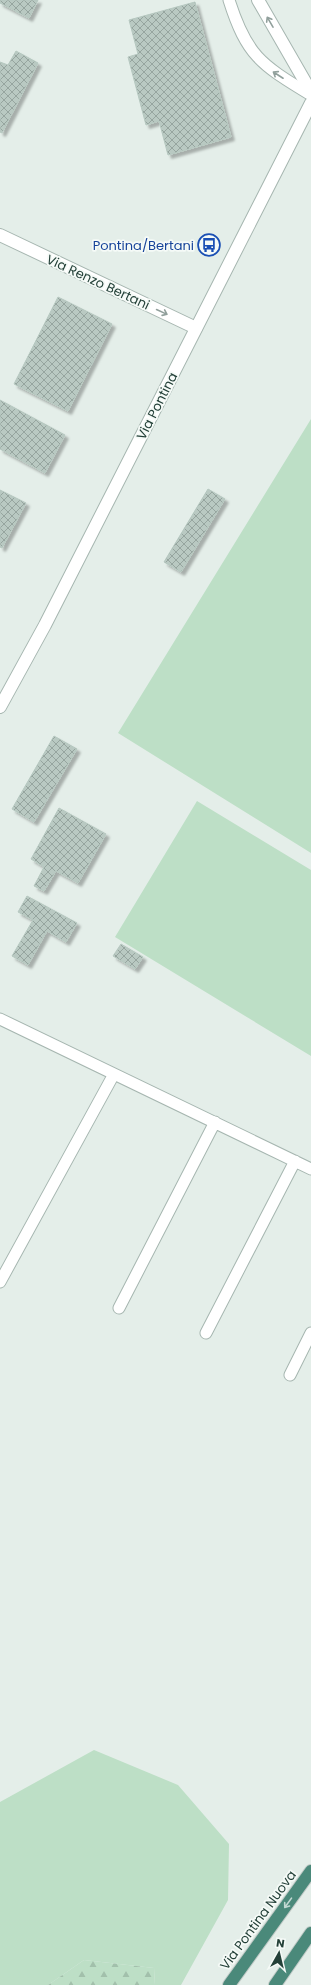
<svg xmlns="http://www.w3.org/2000/svg" width="311" height="1985" font-family="Poppins,sans-serif">
	<style>
		.green { fill: #bddfc6 }
		.forest { fill: url(#forest-firs) }
		.building { fill: url(#building-cross-hatch); stroke: #b6c8c0; filter: url(#shadow) }
		.lines { fill: none; stroke-linecap: round; stroke-linejoin: round }
		.service-casing { stroke: #a6b6b0; stroke-width: 13 }
		.minor-casing { stroke: #a6b6b0; stroke-width: 14 }
		.tertiary-casing { stroke: #a6b6b0; stroke-width: 14 }
		.trunk-casing { stroke: #c1cac7; stroke-width: 14 }
		.service { stroke: #fff; stroke-width: 11 }
		.minor { stroke: #fff; stroke-width: 12 }
		.tertiary { stroke: #fff; stroke-width: 12 }
		.trunk { stroke: #4a897a; stroke-width: 12 }
		.oneway { stroke: #91a09c }
		.oneway2 { stroke: #c2d8d2 }
		.labels { text-anchor: middle; dominant-baseline: central; stroke-width: 3.5; stroke-linejoin: round; paint-order: stroke }
		.transit-label { font-size: 13px; fill: #164399; stroke: #f5faf7; text-anchor: end }
		.street-label { font-size: 13px; fill: #234038; stroke: #f5faf7 }
	</style>
	<defs>
		<pattern id="forest-firs" width="22" height="20" patternUnits="userSpaceOnUse"><rect width="22" height="20" fill="#bddfc6"/><path d="M5 1l3.5 6h-7zM16 11l3.5 6h-7z" fill="#a2c0ab"/></pattern>
		<pattern id="building-cross-hatch" width="8" height="8" patternUnits="userSpaceOnUse"><rect width="8" height="8" fill="#b9c9c2"/><path d="M0 0l8 8M0 8l8-8" fill="none" stroke="#96a59f"/></pattern>
		<filter id="shadow"><feDropShadow dx="3.5" dy="3.5" stdDeviation="1" flood-color="#0004"/></filter>
	</defs>
	<rect width="100%" height="100%" fill="#e4eee9"/>
	<path class="green" d="M311,419V853L118,733Z
		M197,801L311,870V1056L115,937Z
		M94,1750L178,1785L229,1844L228,1900L181,1985H155L154,1968L84,1960L48,1985H0V1802Z"/>
	<path class="forest" d="M84,1960L154,1968L155,1985H48Z"/>
	<path class="building" d="M0,0H38L29,18L0,3Z
		M195,2L231,137L168,155L159,121L146,125L128,57L138,54L129,20Z
		M16,51L38,63L2,133L0,132V62L8,65Z
		M58,297L112,324L68,411L14,384Z
		M0,400L65,435L45,473L0,449Z
		M208,489L225,499L181,572L164,562Z
		M0,490L26,503L2,548L0,547Z
		M54,736L77,749L34,822L12,809Z
		M59,808L106,834L78,883L56,871L44,891L34,886L44,867L31,859Z
		M27,896L77,923L66,942L47,931L28,965L12,956L33,920L18,912Z
		M121,944L143,957L135,969L113,956Z"/>
	<g class="lines">
		<g class="service-casing">
			<path id="service" d="M229,0C247,57 262,65 311,95
				M0,1019L311,1169
				M0,1282L114,1074
				M119,1308L215,1122
				M206,1333L295,1161
				M290,1375L311,1333"/>
		</g>
		<g class="minor-casing">
			<path id="minor" d="M258,0L311,92
				M0,235L196,328"/>
		</g>
		<g class="tertiary-casing">
			<path id="tertiary" d="M0,707L45,625L311,103"/>
		</g>
		<g class="trunk-casing">
			<path id="trunk" d="M229,1985L311,1871
				M275,1985L311,1933"/>
		</g>
		<use href="#service" class="service"/>
		<use href="#minor" class="minor"/>
		<use href="#tertiary" class="tertiary"/>
		<use href="#trunk" class="trunk"/>
	</g>
	<defs><path id="oneway-shaft" d="M-6 0H5M1.5-3L5.5 0L1.5 3" fill="none" stroke-width="1.6" stroke-linecap="round" stroke-linejoin="round"/></defs>
	<g class="oneway">
		<use href="#oneway-shaft" transform="translate(270 22) rotate(-120)"/>
		<use href="#oneway-shaft" transform="translate(278 75) rotate(-147)"/>
		<use href="#oneway-shaft" transform="translate(162 312) rotate(25)"/>
	</g>
	<use class="oneway2" href="#oneway-shaft" transform="translate(288 1903) rotate(126)"/>
	<defs>
		<g id="bus-ring" transform="scale(1.15)"><circle r="9.5" fill="#f5faf7" stroke="#1a4fb4" stroke-width="1.5"/><path d="M-5-6H5V4H4V6H2V4H-2V6H-4V4H-5ZM-3.5-4V0h7V-4ZM-3.5 1.2v1.5H-2V1.2ZM2 1.2v1.5H3.5V1.2Z" fill="#1a4fb4"/></g>
	</defs>
	<g fill-rule="evenodd">
		<use href="#bus-ring" x="209" y="245"/>
	</g>
	<g class="labels">
		<g class="transit-label">
			<text x="194" y="245">Pontina/Bertani</text>
		</g>
		<g class="street-label">
			<text transform="translate(98 282) rotate(25)">Via Renzo Bertani</text>
			<text transform="translate(157 406) rotate(-63)">Via Pontina</text>
			<text transform="translate(258 1920) rotate(-54)">Via Pontina Nuova</text>
		</g>
	</g>
	<g transform="translate(279 1953) rotate(8)" stroke="#f5faf7" stroke-width="3" paint-order="stroke">
	<path d="M0-3L7 15L0 10L-7 15Z" fill="#234038"/>
	<text y="-6" font-size="11" font-weight="bold" text-anchor="middle" fill="#234038">N</text>
	</g>
</svg>
